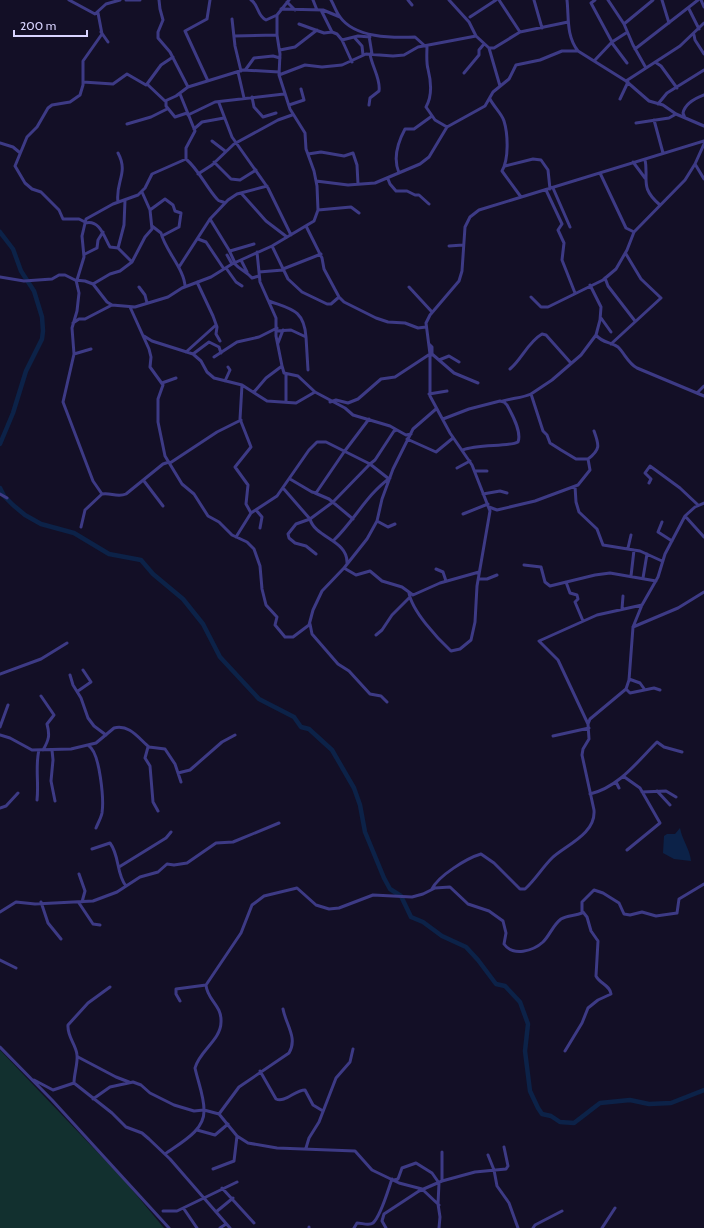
<svg xmlns="http://www.w3.org/2000/svg" width="704" height="1228" font-family="Cabin,sans-serif">
	<style>
		.green { fill: #12302f }
		.water { fill: #0c2248 }
		.lines { fill: none; stroke-linecap: round; stroke-linejoin: round }
		.river { stroke: #0c2248; stroke-width: 4.5 }
		.minor { stroke: #3d3a85; stroke-width: 3 }
	</style>
	<rect width="100%" height="100%" fill="#130f26"/>
	<path class="green" d="M0,1050L124,1180L164,1228H0Z"/>
	<path class="water" d="M680,828C682,840 690,849 691,861L674,859L663,853L664,836L667,834H675Z"/>
	<g class="lines">
		<path class="river" d="M0,232L13,249L21,271L34,291L42,317L43,331L42,339L26,371L13,413L0,444
			M0,488L4,496L13,505L25,515L41,524L74,533L109,554L141,560L153,574L183,599L203,624L220,657L259,699L294,717L301,727L309,729L332,750L354,788L360,805L365,832L384,878L390,889L401,896L411,917L423,922L442,936L466,947L478,960L496,984L505,986L520,1002L528,1024L525,1051L530,1091L538,1108L542,1114L551,1116L560,1122L574,1123L600,1103L630,1100L649,1104L671,1103L704,1090"/>
		<path class="minor" d="M69,0L95,14L106,4L120,0
			M126,0H140
			M159,0L160,9L163,20L158,32V38L170,52L188,87
			M251,0C259,5 257,16 266,20L277,15L289,0
			M313,0L317,10
			M331,0C334,5 336,12 340,17C355,38 392,38 415,37L425,46
			M408,0L412,5
			M449,0L469,22L476,36
			M499,0L520,32
			M534,0L542,28
			M567,0C569,17 566,36 578,51L626,81L649,101L663,105L676,114L704,126
			M595,0L591,3L612,42L595,60
			M608,0L624,24L633,45L646,68
			M662,0L669,23
			M701,0L704,7
			M287,2L295,10
			M281,9L323,10L340,17
			M689,9L699,29
			M321,10L332,32
			M470,17L496,0
			M232,19L235,46L241,71
			M299,24L324,33L332,32L337,34L342,40L352,62
			M624,24L653,0
			M101,32L108,42
			M694,35L695,40L704,54
			M234,36L277,35
			M369,36L372,54
			M354,37L362,46L363,55
			M342,40L358,36L370,37
			M612,42L626,33
			M612,43L627,63
			M427,46C427,53 426,62 428,69C431,81 433,95 426,107L435,120L447,127
			M489,48H494L520,32L568,22
			M635,49L698,0
			M280,50L295,47L317,30
			M173,57L161,65L147,84L165,101L176,96L188,87L243,70L279,72
			M655,62L661,66L677,88
			M246,69L254,58L273,56L280,58
			M238,72L244,98
			M464,73L479,55V50L484,44
			M279,75L305,65L322,67L342,65L366,54L393,56L404,55L418,47L476,36L489,48L500,86
			M208,81L185,31L207,19L210,0
			M626,81L680,46L704,23
			M83,82L113,84L127,74L146,85
			M180,94L195,131L186,148V159
			M252,97L254,107L263,117L276,113
			M490,99C494,107 502,114 504,121C508,134 509,159 502,171L521,197
			M620,99L628,82
			M166,101V106L175,117L187,113
			M219,103L232,137L268,188L291,235
			M658,104L667,93L704,70
			M289,105L304,100L301,89
			M369,105L370,98L379,91C381,79 372,67 370,54
			M188,115L215,102L284,94
			M685,118L683,113C685,104 696,98 704,95
			M654,120L663,153
			M636,123L669,118L676,114
			M127,124L151,117L167,109
			M194,129L202,122L224,118
			M212,141L225,151
			M0,143L13,147L19,152
			M118,153C129,173 115,182 118,202
			M308,154L321,152L344,156L353,153L357,165L358,184
			M645,159C649,180 639,187 660,205
			M214,162L231,179L240,180L256,170
			M633,162L645,178
			M695,164L704,179
			M505,166L533,159L541,160L548,170L550,189
			M399,173C393,159 398,142 405,129H414L432,116
			M600,173L626,228L634,232
			M198,174L212,165L234,144L278,120L292,115
			M388,179L390,184L396,191H407L415,195H419L429,204
			M316,181L348,185L375,183L420,164L429,157L447,127L485,106L493,92L509,79L516,65L540,60L562,51H578
			M553,188L570,227
			M546,190L562,224L558,230L564,243L562,260L575,293
			M142,192L150,210
			M241,193L266,221L287,237
			M125,200L124,225L118,248L132,262
			M318,210L351,207L359,213
			M210,219L229,250L235,263
			M85,222L79,219H63L59,210L41,192L32,189L25,183L15,166L27,137L37,127L48,108L52,105L70,102L80,95L83,85V61L102,34L98,13
			M85,223C100,219 104,237 110,247L118,248
			M152,226L161,233C165,250 185,270 185,287
			M306,226L322,258L324,269L339,297L344,302L376,318L388,322L405,323L418,328L426,327
			M198,239L206,242L224,269
			M272,246L288,279L302,292L327,304H331L339,297
			M449,246L463,245
			M230,251L254,244
			M85,254L97,248L98,240L103,232
			M227,255L232,264
			M241,260L247,272
			M234,263C241,271 246,271 252,278L259,276
			M179,267L210,219L228,200L237,194L267,186
			M226,268L236,282L242,286
			M283,269L321,254
			M259,272L283,270
			M0,277L24,281L52,279L59,275H65L75,280L85,281L93,284L107,302L112,305L135,307L168,297L182,288L211,277L232,264L272,246L314,221L318,210L317,186L314,171L306,149L305,133L290,109L279,75L280,54L277,35V15
			M605,278L608,286L635,321
			M76,280L79,293L77,311L72,328L74,354L63,402L93,481L102,494
			M77,280L84,257L82,236L86,219L113,204L138,195L145,188L152,174L186,159C199,170 206,187 217,199C219,202 222,201 225,203
			M197,282L213,316L217,327L216,334L220,341
			M93,284L110,274L120,271L132,262L145,237L152,229L150,210L165,199L173,205L175,211L181,213L179,227L162,236
			M590,285L601,307L600,320L596,335L581,355L552,380L531,394L543,431L547,435L550,443L561,450L576,459H588C601,449 599,445 594,431
			M139,287L145,295L147,303
			M409,287L432,312
			M531,297L541,307H548L603,280L616,269L627,250L634,232L685,180L695,164L704,144
			M269,301C290,309 304,309 306,337
			M130,307L149,349L151,357L150,367L163,385L158,399V422L165,456L182,484L194,494L208,516L219,522L232,535L247,542L254,549L260,566L262,589L266,605L277,617L275,625L285,637H293L309,625L313,610L322,591L344,568L356,575L370,571L382,581L402,587L413,595L440,583L479,572
			M601,318L611,332
			M73,323L79,319H85L112,305
			M276,331L291,330L306,337L308,370
			M596,335C602,343 611,342 618,347C625,354 628,363 637,368L704,396
			M144,336L152,341L193,354L201,361L207,372L214,378L242,385L267,401L296,403L315,392
			M278,343L283,330
			M429,344L432,347V355
			M611,344L661,298L641,279L626,254
			M186,352L216,325
			M74,354L91,349
			M193,354L209,342L219,347L221,353
			M432,354L454,373L478,383
			M214,357L237,342L259,337L277,328
			M439,360L449,356L459,362
			M282,366L284,373L298,376L315,392L345,408L353,415L390,426L397,430
			M510,369C522,359 528,342 542,334L546,335L570,362
			M286,374V401
			M225,381L230,370L228,367
			M162,383L176,378
			M242,385L240,419L251,447L235,467L248,485L246,504L251,513
			M254,392L266,378L282,366L276,336V318L260,282L257,252
			M697,393L704,386
			M429,394L447,391
			M503,401C513,398 522,398 531,394
			M330,402L336,400L348,403L358,399L381,379L395,377L430,354
			M443,419L469,409L500,401L504,402L507,405C512,414 522,432 518,442C509,447 477,444 463,450
			M407,439L436,452L453,438
			M344,452L369,419
			M170,463L217,432L241,420
			M370,464L389,479
			M457,468L470,461
			M475,471H487
			M290,479L312,492L316,493L344,452
			M144,481L163,506
			M649,483L651,479L645,473L650,466L680,488L698,505
			M575,486L576,502L579,512L597,529L603,545L640,551L662,561
			M283,488L310,519L296,524L288,534L289,538L295,543L306,546L316,554
			M315,493L329,499L353,519
			M0,494L7,498
			M483,494L500,491L507,493
			M489,507L497,510L535,501L578,485L590,470L588,459
			M256,510L262,517L260,528
			M463,514L488,504
			M685,516L704,537
			M377,521L388,527L395,524
			M662,522L658,532L672,541
			M81,527L85,510L102,494C110,492 117,498 126,494L163,464L169,462
			M236,537L251,513L277,496L309,450L317,442H326L370,464L375,460L394,431L397,430L406,435L411,434
			M334,540C354,521 367,494 390,478
			M628,548L631,535
			M347,563C348,540 315,538 310,519L333,502L370,464
			M524,565L541,567L545,582L550,586L595,575L610,573L656,581
			M344,568L367,539L377,521L382,499L393,469L413,429L436,409
			M436,569L443,572L446,581
			M631,576L634,550
			M643,578L647,554
			M478,579H487L497,575
			M566,582L570,593L577,595L578,599L575,602L583,621
			M409,593C412,611 437,638 451,651L460,649L471,640L475,622L477,586L490,511L472,465L450,433L430,396V354L426,323L430,315L459,281L462,271L465,227L470,217L479,210L704,141
			M622,609L623,596
			M310,624L312,634L338,664L349,671L370,694L381,696L387,702
			M633,627L678,608L704,592
			M376,635L382,630L392,615L410,597
			M0,674L41,659L67,643
			M70,675L73,685L81,698L88,718L94,726L106,735
			M629,679L640,683L645,690
			M626,689L630,693L654,688L660,690
			M78,691L91,682L83,670
			M41,696L54,715L47,724C50,735 49,740 43,750
			M588,724L558,660L539,641L597,615L642,605
			M0,727L8,705
			M0,735L10,738L32,750L71,749L96,743L114,728C130,724 139,739 149,747L165,749L175,764L181,782
			M553,736L589,728
			M89,746C100,753 104,800 102,813C101,818 98,823 96,828
			M148,747L145,758L150,766L153,802L158,811
			M52,750L53,760L51,781L55,801
			M178,773L190,770L222,742L235,735
			M623,776L640,788L660,823L627,850
			M616,782L619,788
			M657,791L670,805
			M642,792L666,791L676,797
			M590,794C619,787 637,762 657,742L664,747L682,752
			M37,800C39,783 35,766 39,750
			M0,808L6,806L18,793
			M92,849L110,843C120,856 116,874 126,886
			M119,867L166,838L171,832
			M79,874L85,891L82,902
			M432,889C438,876 467,858 481,854L494,863L520,889H525C535,880 542,868 552,858C566,845 596,834 594,810L582,755L583,749L589,739L588,724L590,719L626,689L629,680L633,627L642,605L658,577L665,554L685,516L695,507L704,503
			M41,902L48,923L61,939
			M79,903L93,924L100,925
			M0,912L16,902L35,904L93,901L117,892L140,877L158,872L167,864L174,865L187,863L216,843L233,842L279,823
			M0,960L16,968
			M180,1001L176,994V989L206,985
			M0,1047L52,1100L169,1228
			M565,1051L582,1023L588,1008L598,1000L611,994C610,985 600,984 596,976L598,941L591,931L587,917L583,912
			M78,1057L116,1077L129,1082
			M260,1071L276,1099C285,1103 295,1090 305,1090L313,1105L323,1111
			M34,1080L53,1090L74,1083L112,1113L126,1127L142,1133L149,1139L170,1159L230,1228
			M74,1083C74,1074 78,1063 77,1055C76,1044 67,1037 68,1025L88,1003L110,987
			M93,1099L110,1087L133,1082L141,1085L150,1093L174,1105L194,1111L204,1110L219,1114L237,1136L248,1143L277,1148L355,1151L372,1170L399,1183L422,1189L439,1205
			M219,1114L239,1087L289,1053C298,1038 286,1025 283,1009
			M197,1130L215,1135L228,1124
			M306,1148L309,1138L319,1122L336,1078L350,1062L353,1049
			M442,1152V1181
			M165,1154C180,1143 205,1131 204,1110C204,1096 198,1082 195,1068C199,1051 221,1040 221,1022C222,1005 207,1000 206,985L241,933L252,905L264,896L297,888L316,905L329,909L339,908L373,895L412,897L423,894L435,888L450,887L468,904L489,911L503,921L506,933L504,944C513,957 533,951 543,942C550,935 553,925 561,919C567,915 575,916 582,913V902L594,890L603,893L619,903L624,914L630,915L642,912L656,916L677,913L679,899L704,884
			M488,1155L494,1170L497,1186L509,1203L518,1228
			M213,1169L234,1161L237,1136
			M394,1180L398,1179L402,1168L416,1163L432,1173L439,1183L438,1204L440,1217L439,1228
			M222,1188L254,1223
			M184,1209L197,1228
			M163,1211H177L237,1182
			M216,1212L233,1198
			M220,1228L226,1224
			M309,1228V1227
			M354,1228L357,1223C362,1223 369,1226 373,1223C381,1216 388,1190 392,1179
			M386,1228L382,1221L384,1214L419,1191L442,1181L475,1172L506,1169L508,1166L504,1147
			M533,1228L535,1225L562,1211
			M602,1228L615,1208"/>
	</g>
	<path d="M14 30v6h73v-6" fill="none" stroke="#d9d4ff" stroke-width="2"/>
	<text x="20" y="30" font-size="12" fill="#d9d4ff" stroke="#130f26" stroke-width="3" paint-order="stroke">200 m</text>
</svg>
